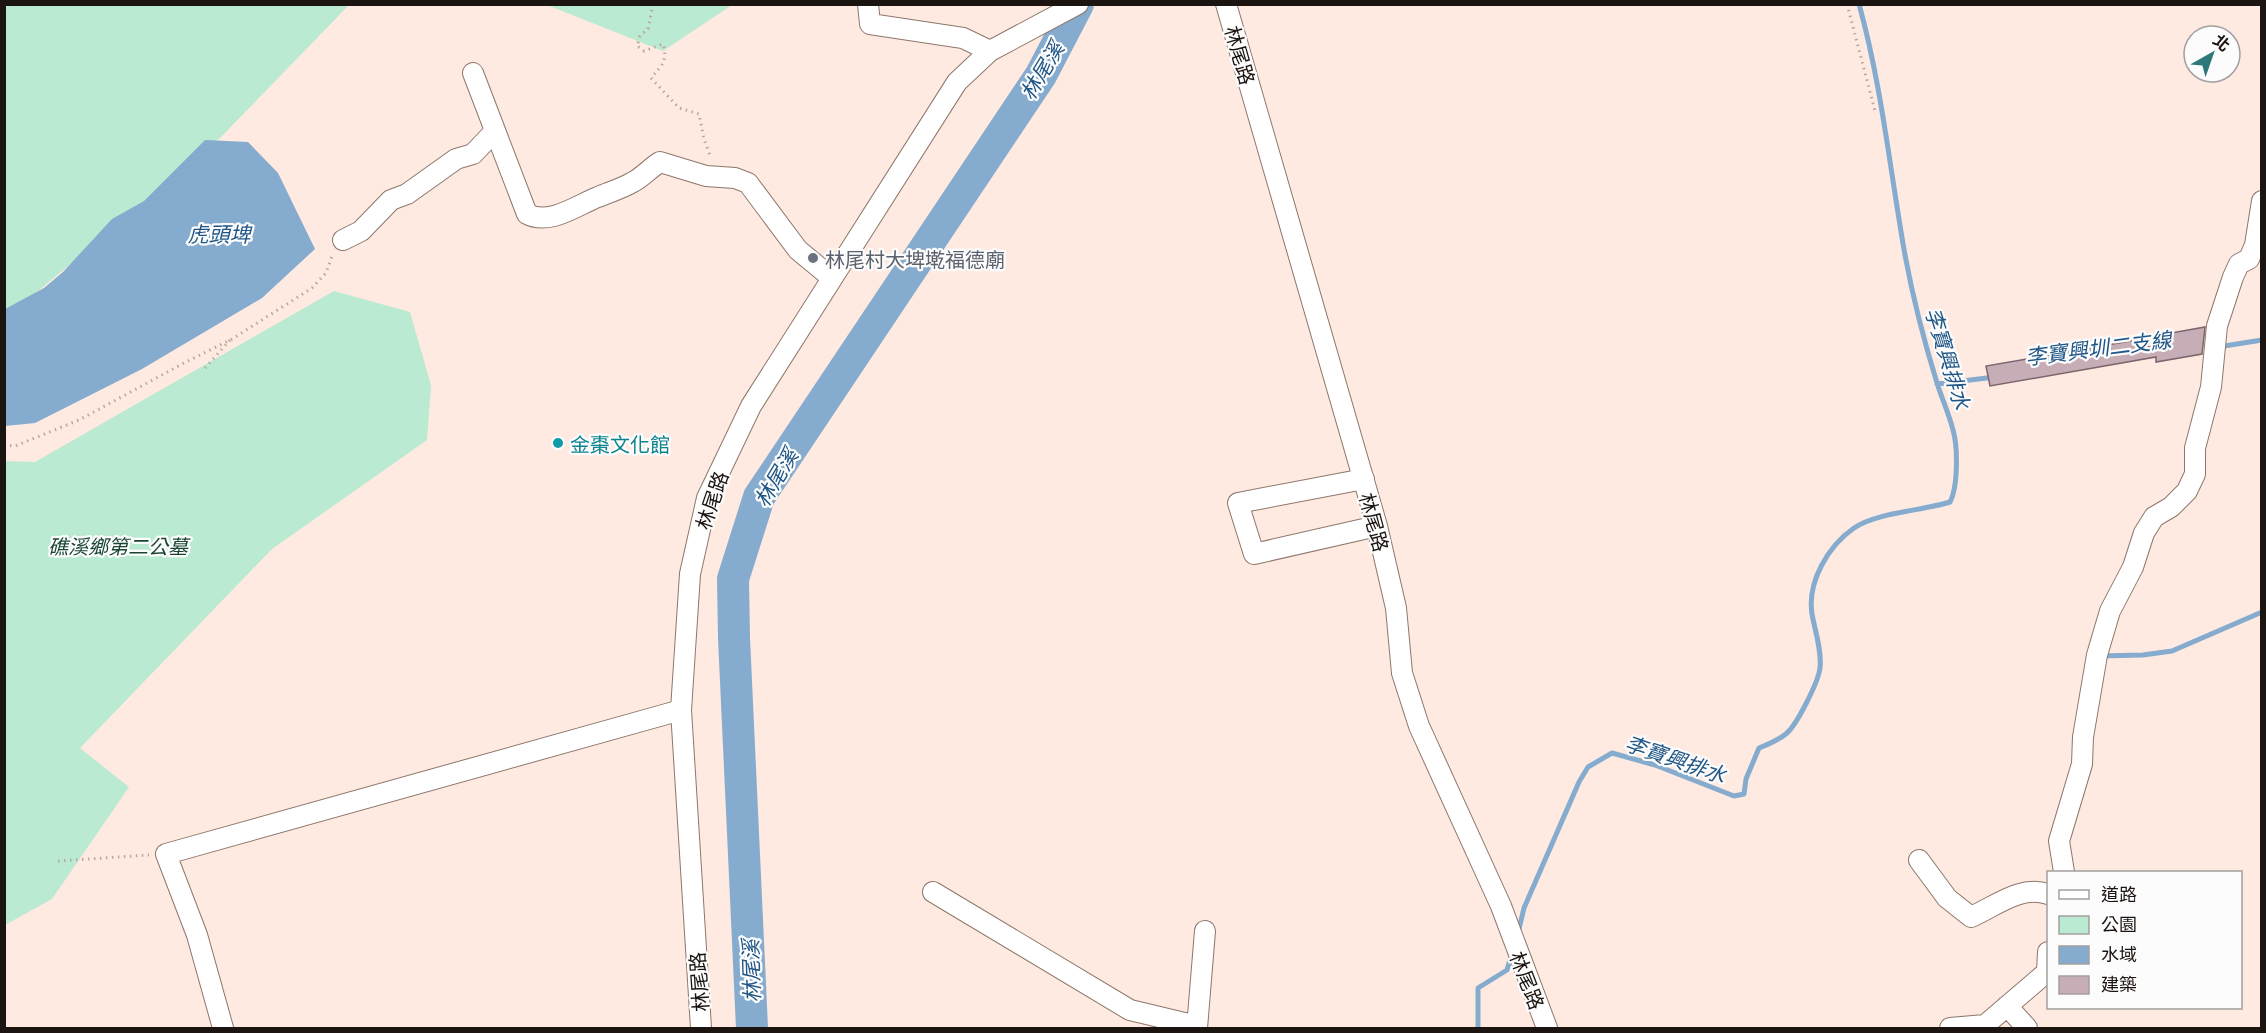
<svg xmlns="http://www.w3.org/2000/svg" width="2266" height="1033" font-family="'Playfair Display','Noto Sans TC',serif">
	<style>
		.green { fill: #baead2 }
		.water { fill: #85abcf }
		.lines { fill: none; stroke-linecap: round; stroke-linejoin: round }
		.stream { stroke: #85abcf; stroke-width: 5 }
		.river { stroke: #85abcf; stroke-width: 32 }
		.building { fill: #c7aeb6; stroke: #7d656d; stroke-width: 1.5 }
		.minor-casing { stroke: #8d776c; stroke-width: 22 }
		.path { stroke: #b8a8a0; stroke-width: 3; stroke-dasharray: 1.5 4.5; stroke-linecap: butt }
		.minor { stroke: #fff; stroke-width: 20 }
		.worship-dot { fill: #6b7280; stroke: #fcfcfc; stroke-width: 2 }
		.culture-dot { fill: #0f9aa8; stroke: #fcfcfc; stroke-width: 2 }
		.labels { text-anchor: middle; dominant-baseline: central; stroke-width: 4.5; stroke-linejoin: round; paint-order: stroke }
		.street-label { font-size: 20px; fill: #1c1410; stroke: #fcfcfc }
		.worship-label { font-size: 20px; fill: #5b616d; stroke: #fcfcfc; text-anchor: start }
		.culture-label { font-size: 20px; fill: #0d838f; stroke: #fcfcfc; text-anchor: start }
		.park-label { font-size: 20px; font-style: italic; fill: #194533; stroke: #fcfcfc }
		.water-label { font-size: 21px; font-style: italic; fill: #1f5686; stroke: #fcfcfc }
	</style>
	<rect width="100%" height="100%" fill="#feeae0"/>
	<path class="green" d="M5,5H349L220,138L5,319Z
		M547,5H732L663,51Z
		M334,291L410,312L431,385L427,440L272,549L80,748L129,787L52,899L5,925V461L35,462Z"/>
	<path class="water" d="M205,140L248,142L278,173L315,249L262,298L142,369L35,423L5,426V309L44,288L63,272L112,219L144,201Z"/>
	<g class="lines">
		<path class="stream" d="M2218,347L2262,340
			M1937,384L1995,377
			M2100,656L2143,655L2172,651L2262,612
			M1518,933L1524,908L1579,782L1588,767L1612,753L1655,765L1734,796L1744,794L1746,779L1759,748C1769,744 1779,740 1787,733C1797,724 1818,683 1820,668C1822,651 1815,631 1812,614C1807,582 1828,546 1854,528C1878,512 1922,511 1950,502C1958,487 1958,447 1953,430C1949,414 1942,399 1937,383C1924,341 1913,298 1905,255C1890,171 1882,87 1859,4
			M1478,1028V988L1507,970L1512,953"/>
		<path class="river" d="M752,1028L734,638L733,579L759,497L1041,75L1078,4"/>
	</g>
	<path class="building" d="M2205,327L2202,354L2156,362V357L1990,386L1986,366L2136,340L2155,350L2154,336Z"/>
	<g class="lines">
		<g class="minor-casing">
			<path id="minor" d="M868,4L870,24L963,38L990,51
				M1226,4L1377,526L1396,608L1402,673L1419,726L1501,906L1547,1028
				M473,73L527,214C550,226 577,205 598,197C610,192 623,188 633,182C643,177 650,168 660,162L706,176L735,178L748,183L798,250L832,278
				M343,240L361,231L391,200L407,194L456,159L473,154L494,132
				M1364,479L1238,503L1254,554L1377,526
				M1919,860L1947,898L1971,917C1996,906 2020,885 2048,894
				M2064,872L2059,841L2082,764L2083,737L2097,655L2110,611L2133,567L2144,533L2154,517L2171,507L2187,491L2195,474V448L2211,387L2217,326L2233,277L2239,264L2249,259L2255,245L2262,201
				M933,892L1130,1010L1197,1026
				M2007,1006L2027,1028
				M223,1028L197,935L166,854L681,710
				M701,1028L681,710L690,574L707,498L751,406L957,82L990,51L1078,4
				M1197,1028L1205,931
				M1950,1028L1985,1025L2047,972L2048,952"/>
		</g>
		<path class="path" d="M653,4L648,29L640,36L637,46L644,51L663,44C668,61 662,65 651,78L679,108L699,114L704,139L711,158
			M1847,4L1875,111
			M205,368L230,340
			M4,445L15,446L79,420L184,363L232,339L312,288L326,273L333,253
			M58,861L149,855"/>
		<use href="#minor" class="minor"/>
	</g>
	<circle class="worship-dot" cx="813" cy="258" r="6"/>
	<circle class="culture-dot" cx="558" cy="443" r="6"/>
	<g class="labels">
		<g class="street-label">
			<text transform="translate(1241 55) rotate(74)">林尾路</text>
			<text transform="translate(711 500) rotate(-71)">林尾路</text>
			<text transform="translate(1375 522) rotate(75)">林尾路</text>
			<text transform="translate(1528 980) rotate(69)">林尾路</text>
			<text transform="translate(698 982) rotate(-94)">林尾路</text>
		</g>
		<g class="worship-label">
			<text x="825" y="258">林尾村大埤墘福德廟</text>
		</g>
		<g class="culture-label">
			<text x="570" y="443">金棗文化館</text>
		</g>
		<g class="park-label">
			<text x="118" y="545">礁溪鄉第二公墓</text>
		</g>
		<g class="water-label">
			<text transform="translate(1041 70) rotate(-59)">林尾溪</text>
			<text x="219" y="233">虎頭埤</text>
			<text transform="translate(2098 347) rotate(-7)">李寶興圳二支線</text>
			<text transform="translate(1949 358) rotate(73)">李寶興排水</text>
			<text transform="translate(775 477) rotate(-59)">林尾溪</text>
			<text transform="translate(1676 758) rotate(19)">李寶興排水</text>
			<text transform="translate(750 971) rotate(-92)">林尾溪</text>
		</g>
	</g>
	<rect width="2266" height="1033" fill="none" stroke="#1c1410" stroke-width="12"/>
	<rect x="2047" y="871" width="195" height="138" fill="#fcfcfc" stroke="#a29f9e" stroke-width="1.5"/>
	<rect x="2059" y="890" width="30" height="9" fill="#ffffff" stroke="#a29f9e" stroke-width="1.5"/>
	<text x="2101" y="901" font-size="18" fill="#1c1410">道路</text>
	<rect x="2059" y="916" width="30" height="18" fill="#baead2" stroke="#a29f9e" stroke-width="1.5"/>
	<text x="2101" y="931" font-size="18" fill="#1c1410">公園</text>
	<rect x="2059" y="946" width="30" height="18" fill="#85abcf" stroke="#a29f9e" stroke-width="1.5"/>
	<text x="2101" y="961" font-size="18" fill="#1c1410">水域</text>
	<rect x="2059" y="976" width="30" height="18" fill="#c7aeb6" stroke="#a29f9e" stroke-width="1.5"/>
	<text x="2101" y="991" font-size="18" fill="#1c1410">建築</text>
	<g transform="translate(2212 54) rotate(40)"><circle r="28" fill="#fcfcfc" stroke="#a29f9e" stroke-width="1.5"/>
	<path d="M0-4.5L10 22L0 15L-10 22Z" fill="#2f787a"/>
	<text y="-9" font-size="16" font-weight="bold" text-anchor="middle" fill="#1c1410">北</text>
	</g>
</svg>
